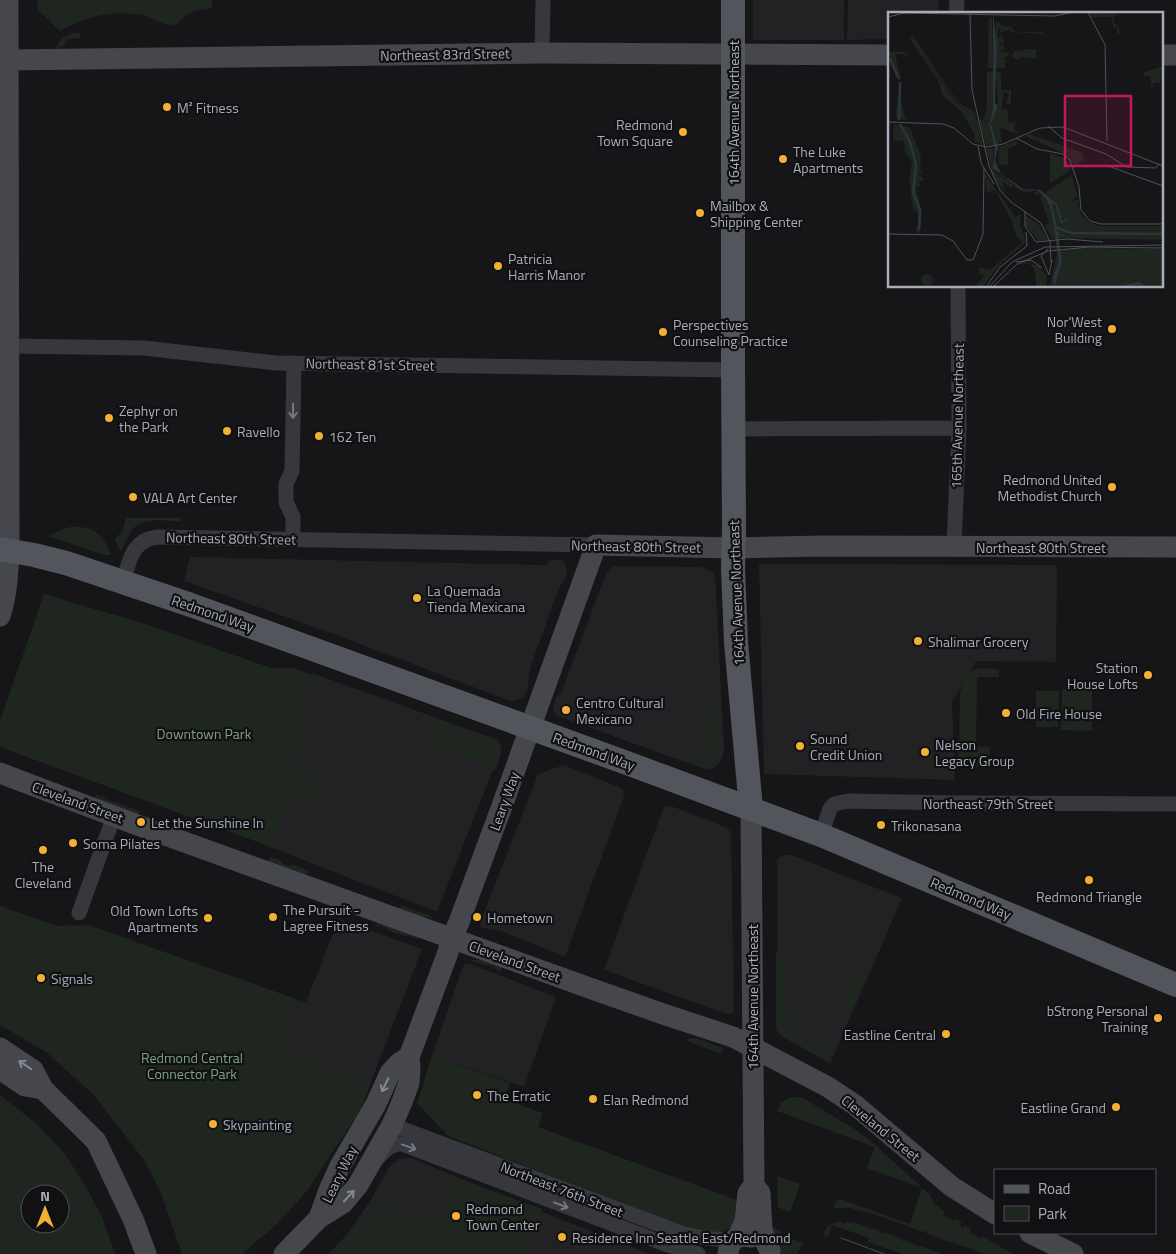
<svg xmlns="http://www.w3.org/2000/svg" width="1176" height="1254" font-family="'Titillium Web',sans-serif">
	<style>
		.built { fill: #222225 }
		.green { fill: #1e261f; fill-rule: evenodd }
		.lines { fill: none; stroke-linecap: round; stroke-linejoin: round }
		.street { stroke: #37383d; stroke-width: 15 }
		.secondary { stroke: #45474d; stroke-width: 21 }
		.primary { stroke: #53555c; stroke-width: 24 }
		.tram { stroke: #4a4c52; stroke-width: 1 }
		.oneway { stroke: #757881 }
		.oneway2 { stroke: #858993 }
		.poi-dot { fill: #f2b134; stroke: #111113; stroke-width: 2 }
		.labels { text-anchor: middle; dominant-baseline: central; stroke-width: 4.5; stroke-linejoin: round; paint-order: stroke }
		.street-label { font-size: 14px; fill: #a8adb8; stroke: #111113 }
		.poi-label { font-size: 14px; fill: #a8adb8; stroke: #111113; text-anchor: start }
		.park-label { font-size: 14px; fill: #7fa381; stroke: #111113 }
		.inset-river { fill: none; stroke: #2c353c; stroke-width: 2.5 }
		.inset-road { fill: none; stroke: #505258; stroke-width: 1 }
		.view { fill: #c2185b; fill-opacity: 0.15; stroke: #c2185b; stroke-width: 2.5 }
		.inset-edge { fill: none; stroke: #a8adb8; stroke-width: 2.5 }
	</style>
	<rect width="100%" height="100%" fill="#161618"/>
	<path class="built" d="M753,0H844V40H753Z
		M848,0H938L939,14H890V39L847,40Z
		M190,557L546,565L550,561L556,560H561L565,563L567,572L566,576L559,588L530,668L527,691L524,697L515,701H510L334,634L184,581Z
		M759,564L1057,565L1056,662L976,661L952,702L955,780L764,774Z
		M614,566L701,567L709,570L715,574L724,747L723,755L720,762L714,768L705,769L696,766L558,716L555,713L553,707L556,698L561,693L606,574L610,569Z
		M312,673L498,740L501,746V752L497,768L492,772L437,912L270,847L287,797L293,729Z
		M564,765L619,787L623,790L624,796L565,957L501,931L481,928L480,923L538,774Z
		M666,806H671L725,827L731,832L734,1011L731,1014L724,1013L604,970L663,809Z
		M782,855H791L902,898L830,1064L784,1035L778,1024L777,859Z
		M339,919L422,949L371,1082L289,1052L286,1038L299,1000L306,1002Z
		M467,964H470L556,997L524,1087L432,1056L462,969L464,965Z
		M411,1158L479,1186L493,1193L650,1254H328L348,1233L371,1200L389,1167L399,1159Z"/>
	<path class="green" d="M38,0H212V5L210,9C200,9 191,11 184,17C180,20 178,25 172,25C163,25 154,19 146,16C115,9 86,16 60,31L37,9Z
		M74,33H80V38L69,39L62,47L56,48C59,39 65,35 74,33Z
		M126,518H181V521C165,521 142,516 132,530C127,537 126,545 120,551L115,539L123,530Z
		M70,527C93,525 104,535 111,555H104L48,536L63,529Z
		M44,594L145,624L271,668H293L327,680L325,686L323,687L311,683L295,727L305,731L291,769L300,772L303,762L321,799V803L314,804L312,808L287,799L271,847L0,747V721Z
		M981,668L994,669L999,670V677H977L976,746L990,747V767L959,766L960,694L964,677L968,672Z
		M1062,689L1092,690V731L1061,730Z
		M1036,691H1059L1058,727H1036Z
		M716,698L720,752L718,758L715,763L704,765L693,761Z
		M438,719L465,729L471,742L486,736L497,742C501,754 498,758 489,766L429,744Z
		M95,794L104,797L105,799L140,811L138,815L96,799Z
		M270,857L281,861C284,866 290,867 294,865L309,871L306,875L268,862Z
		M400,905L431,916L432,918L422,917L401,910Z
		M0,906L57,926L89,925L299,1000L286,1038L289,1052L371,1082L360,1112L349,1127L307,1191L277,1224L242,1254H182L161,1193L144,1160L94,1095L46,1052L0,1025Z
		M379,921L420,938L418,939L407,935L405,936L387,930V928L381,926L377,927L376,924Z
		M785,952L798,957V961L788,957L784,962V1007L798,1014V1021L788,1028L834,1051L828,1062L783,1037L777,1031L776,1025V953Z
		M471,960H482L502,967L501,971H497L494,967L472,961Z
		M848,975L866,976L848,1020Z
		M696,1038L723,1048L721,1054L687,1041L688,1039Z
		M432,1056L510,1083L504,1099L543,1113L538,1127L742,1202L733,1228L717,1233H698L448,1136L417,1103Z
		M0,1095L37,1124L65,1154L85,1185L102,1217L115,1254H0ZM30,1194H60V1224H30Z
		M791,1097H797L803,1098L853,1128L871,1141L930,1195L934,1203L945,1212L943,1214L954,1221L956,1219L962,1223L960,1226L963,1228L965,1225L971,1229L970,1232L980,1239L982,1236L1013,1254H988L987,1253L986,1254H984L973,1250L974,1248H973L972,1249L954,1243V1241H953L952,1243L926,1233V1230L925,1229L924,1232L909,1227V1225L907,1226L887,1219V1217L885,1218L875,1215L876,1213H875L874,1214L850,1208L849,1206V1208H834L835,1203L840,1199L910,1224L922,1188L867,1168L875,1147L777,1111L781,1103Z
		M777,1176L800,1184L790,1213L778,1207Z
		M455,1177L542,1209L525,1254H330L379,1201L440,1221Z
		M839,1222H843V1224H844L846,1222L855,1223L869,1227L868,1229L870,1230V1228L880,1231V1234L882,1232L903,1239L902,1241L903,1242L904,1240L919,1246V1248H920L921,1246L942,1254H902L868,1242L869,1238L832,1225L828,1237L823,1236C827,1226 828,1224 839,1222Z
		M770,1227H774L782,1233L781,1238L782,1239L784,1234L795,1240L803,1243L797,1254H782L778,1249Z"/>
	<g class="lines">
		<path class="street" d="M956,14L957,0
			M542,53L543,0
			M9,346L144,348L276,363L733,370
			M733,429L959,428
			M293,539V517L286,502V484L292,471L294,363
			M954,546L959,428L958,286
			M123,582C130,560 131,541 157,537L596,545
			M821,835L830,809L834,804L848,801L955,803L1176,804
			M79,913L114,816
			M392,1125L684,1234C701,1238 717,1241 735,1239
			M378,1158C385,1151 391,1143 402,1144L665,1244L698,1254"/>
		<path class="secondary" d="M1162,55H1176
			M8,60L542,53L890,55
			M0,616C7,595 8,572 9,550L8,0
			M0,773L140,826L595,990L663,1014L733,1037L828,1087L855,1105L951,1186L995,1214
			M0,1048L33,1070L43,1089L96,1141L133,1219L146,1254
			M0,1069L25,1086L43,1089
			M755,1187L760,1193L762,1229L765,1241L770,1251
			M319,1218L329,1190L340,1166L376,1104L390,1073L399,1063L409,1057
			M1030,1233L1073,1254
			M738,1237L745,1221L748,1193L754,1185L751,809
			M284,1254L319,1218L343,1203L358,1185L392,1125L402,1102L409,1083L410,1068L409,1057L447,955L452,938L459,922L502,806L596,545L734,548L822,546L1176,547
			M728,1254C729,1240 738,1234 751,1237"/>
		<path class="primary" d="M733,0V370L734,526L733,569L736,642L751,809
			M0,549L34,555L66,563L191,605L616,759L821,835L1176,985"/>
		<path class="tram" d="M841,1238L884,1254"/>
	</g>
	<defs><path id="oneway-shaft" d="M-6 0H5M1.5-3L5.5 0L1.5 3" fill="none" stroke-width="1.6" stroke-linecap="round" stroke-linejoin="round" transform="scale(1.25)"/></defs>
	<g class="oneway">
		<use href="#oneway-shaft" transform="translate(293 411) rotate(90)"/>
		<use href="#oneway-shaft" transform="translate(409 1147) rotate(20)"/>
		<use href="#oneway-shaft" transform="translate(561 1205) rotate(21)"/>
	</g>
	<g class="oneway2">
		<use href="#oneway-shaft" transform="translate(25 1065) rotate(-146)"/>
		<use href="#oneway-shaft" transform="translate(385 1085) rotate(115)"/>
		<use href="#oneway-shaft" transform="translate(349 1196) rotate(-47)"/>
	</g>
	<g class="poi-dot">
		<circle cx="167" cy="107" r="5"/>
		<circle cx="683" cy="132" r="5"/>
		<circle cx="783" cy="159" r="5"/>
		<circle cx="700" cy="213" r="5"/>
		<circle cx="498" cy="266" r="5"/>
		<circle cx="1112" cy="329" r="5"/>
		<circle cx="663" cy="332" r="5"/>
		<circle cx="109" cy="418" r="5"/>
		<circle cx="227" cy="431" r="5"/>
		<circle cx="319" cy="436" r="5"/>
		<circle cx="1112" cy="487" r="5"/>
		<circle cx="133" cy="497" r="5"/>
		<circle cx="417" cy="598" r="5"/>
		<circle cx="918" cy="641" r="5"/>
		<circle cx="1148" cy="675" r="5"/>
		<circle cx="566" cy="710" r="5"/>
		<circle cx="1006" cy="713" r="5"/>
		<circle cx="800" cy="746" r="5"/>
		<circle cx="925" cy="752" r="5"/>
		<circle cx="141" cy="822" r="5"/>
		<circle cx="881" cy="825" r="5"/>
		<circle cx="73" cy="843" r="5"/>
		<circle cx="43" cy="850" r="5"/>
		<circle cx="1089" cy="880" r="5"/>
		<circle cx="273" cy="917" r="5"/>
		<circle cx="477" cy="917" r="5"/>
		<circle cx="208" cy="918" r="5"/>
		<circle cx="41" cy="978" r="5"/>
		<circle cx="1158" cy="1018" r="5"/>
		<circle cx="946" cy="1034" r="5"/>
		<circle cx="477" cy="1095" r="5"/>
		<circle cx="593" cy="1099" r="5"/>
		<circle cx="1116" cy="1107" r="5"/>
		<circle cx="213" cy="1124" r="5"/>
		<circle cx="456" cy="1216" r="5"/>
		<circle cx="562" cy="1237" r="5"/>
	</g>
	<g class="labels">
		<g class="street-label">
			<text transform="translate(445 54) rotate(-1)">Northeast 83rd Street</text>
			<text transform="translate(733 113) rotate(-90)">164th Avenue Northeast</text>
			<text transform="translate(370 364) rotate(1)">Northeast 81st Street</text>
			<text transform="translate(957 416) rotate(-89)">165th Avenue Northeast</text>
			<text transform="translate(231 538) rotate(1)">Northeast 80th Street</text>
			<text transform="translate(636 546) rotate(1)">Northeast 80th Street</text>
			<text x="1041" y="547">Northeast 80th Street</text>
			<text transform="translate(736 593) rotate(-92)">164th Avenue Northeast</text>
			<text transform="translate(213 613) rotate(19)">Redmond Way</text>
			<text transform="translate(594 751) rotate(20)">Redmond Way</text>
			<text transform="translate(504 801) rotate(-70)">Leary Way</text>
			<text transform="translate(78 802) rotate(20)">Cleveland Street</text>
			<text x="988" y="803">Northeast 79th Street</text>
			<text transform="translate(971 898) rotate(23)">Redmond Way</text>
			<text transform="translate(515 961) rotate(20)">Cleveland Street</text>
			<text transform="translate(752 997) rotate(-90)">164th Avenue Northeast</text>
			<text transform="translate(881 1128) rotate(39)">Cleveland Street</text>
			<text transform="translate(339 1174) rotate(-64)">Leary Way</text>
			<text transform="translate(562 1189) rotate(21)">Northeast 76th Street</text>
		</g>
		<g class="poi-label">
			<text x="177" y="107">M² Fitness</text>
			<text x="673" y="124" text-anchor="end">Redmond<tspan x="673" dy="16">Town Square</tspan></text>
			<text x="793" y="151">The Luke<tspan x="793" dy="16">Apartments</tspan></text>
			<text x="710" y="205">Mailbox &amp;<tspan x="710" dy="16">Shipping Center</tspan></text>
			<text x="508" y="258">Patricia<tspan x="508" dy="16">Harris Manor</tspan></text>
			<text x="1102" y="321" text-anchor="end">Nor'West<tspan x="1102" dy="16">Building</tspan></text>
			<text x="673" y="324">Perspectives<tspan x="673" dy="16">Counseling Practice</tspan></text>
			<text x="119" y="410">Zephyr on<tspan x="119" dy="16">the Park</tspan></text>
			<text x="237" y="431">Ravello</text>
			<text x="329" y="436">162 Ten</text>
			<text x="1102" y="479" text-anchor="end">Redmond United<tspan x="1102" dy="16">Methodist Church</tspan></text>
			<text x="143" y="497">VALA Art Center</text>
			<text x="427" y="590">La Quemada<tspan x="427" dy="16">Tienda Mexicana</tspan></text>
			<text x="928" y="641">Shalimar Grocery</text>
			<text x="1138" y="667" text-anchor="end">Station<tspan x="1138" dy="16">House Lofts</tspan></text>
			<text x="576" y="702">Centro Cultural<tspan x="576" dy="16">Mexicano</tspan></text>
			<text x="1016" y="713">Old Fire House</text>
			<text x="810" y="738">Sound<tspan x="810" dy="16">Credit Union</tspan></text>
			<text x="935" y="744">Nelson<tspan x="935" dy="16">Legacy Group</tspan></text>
			<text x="151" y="822">Let the Sunshine In</text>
			<text x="891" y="825">Trikonasana</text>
			<text x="83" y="843">Soma Pilates</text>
			<text x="43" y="866" text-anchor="middle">The<tspan x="43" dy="16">Cleveland</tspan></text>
			<text x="1089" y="896" text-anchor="middle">Redmond Triangle</text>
			<text x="283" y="909">The Pursuit -<tspan x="283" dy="16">Lagree Fitness</tspan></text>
			<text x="198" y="910" text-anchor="end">Old Town Lofts<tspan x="198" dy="16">Apartments</tspan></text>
			<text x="487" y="917">Hometown</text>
			<text x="51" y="978">Signals</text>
			<text x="1148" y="1010" text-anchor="end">bStrong Personal<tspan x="1148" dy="16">Training</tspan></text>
			<text x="936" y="1034" text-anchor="end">Eastline Central</text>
			<text x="487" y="1095">The Erratic</text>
			<text x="603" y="1099">Elan Redmond</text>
			<text x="1106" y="1107" text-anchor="end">Eastline Grand</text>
			<text x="223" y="1124">Skypainting</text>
			<text x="466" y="1208">Redmond<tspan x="466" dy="16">Town Center</tspan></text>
			<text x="572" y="1237">Residence Inn Seattle East/Redmond</text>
		</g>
		<g class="park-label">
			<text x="204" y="733">Downtown Park</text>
			<text x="192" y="1057">Redmond Central<tspan x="192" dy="16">Connector Park</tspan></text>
		</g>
	</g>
	<g transform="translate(888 12)">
		<rect width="275" height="275" fill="#161618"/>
		<path d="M202,0L234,2L226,4V11L230,13L232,21L229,22V15H225L224,5H204ZM108,4L109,11L112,10V13L122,15L128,20H155V28L154,22L124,20L122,17L111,21L113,18L110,16V26L114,23L116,29L111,33L116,32V38H111V39L123,41L115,47L120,49H117V56H108ZM101,5H104L105,56H100ZM25,24L71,91L87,100L88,105L72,94L27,31L69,92L89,106L95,133L86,129L87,123L74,100L55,84L50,68L22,27ZM141,37H148V47L133,45L129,48L124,44L126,39ZM0,40H17L23,50L17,42H7L13,68L8,65ZM273,55L272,71H265L264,78L262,64H256V60ZM106,59L105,97L101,110L91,104L96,105L99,96V60ZM108,59L113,61V78H123V92H118L121,81L116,80L113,97L120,98V110L128,111L126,117L132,122L112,116L114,130L109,132L103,112L110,94ZM13,70V91L18,108L7,105ZM91,107L101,110L106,133H98ZM6,112L22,115L33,145L32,157L35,159L31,162L36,168L31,169L32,174L28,176L34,202L32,221H28L31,203L25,196L21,166L24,150L17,140L16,129L5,128ZM141,122L193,140L197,146L187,155L179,143L137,124ZM127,129L131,132L120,137V153L110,152L111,135ZM107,136L105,143L107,160L133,178L152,181L149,184L145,180H135L125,174L123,176L114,169L117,181L105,163L98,137ZM162,141L177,146L183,158L162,171ZM96,160L127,205L133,202L132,213L138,230L110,254L95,275H86L97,264L91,261V255L102,258L135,230L128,224L124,209L107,178L99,180ZM184,163L190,187L187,184L186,188L181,189L190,188L192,201L201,210L211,214H275V228L170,226V221L181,224L170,220L161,186L156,181ZM155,183L163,197L168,226L164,227L157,214L161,211L152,185ZM138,203L152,214L160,228L150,229L138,214ZM191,236L275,237V275H162L169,239ZM136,249L151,254L159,264L158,275H149L146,256L140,251L129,253ZM33 268a6 6 0 1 1 12 0a6 6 0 1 1-12 0Z" fill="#1e261f"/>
		<path d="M105,0L109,34L107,90L110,94L103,112L110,136L107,148L113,162L128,172L135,177L152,178L169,192L174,209L182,207L173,212L167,192L164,191L170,220L181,225L170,222L174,250L166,275L165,265L171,249L163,197L158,187L150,179L133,178L105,156L107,136L101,112L105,97Z" fill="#2c353c"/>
		<path class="inset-river" d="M2,47L11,67M11,108L12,70M12,112L22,130L28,153L25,180L32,198L31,218M167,215L183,221L275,222M235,275L251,271L256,275"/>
		<path class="inset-road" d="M200,0L217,33L219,129M82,2L84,78L101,154L112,178M0,5L17,1L167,4L186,0M0,110L55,112L66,116L85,132L99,135L115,132L152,116L175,115L275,154M160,114L174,126L218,142L239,155L268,156L271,152M128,126L149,137L175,142L182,148L191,175L193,198L202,209L213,212H275M90,134L93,151L106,172M223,155L275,174M111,177L123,190L153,211L162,230L163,250M137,199V214L148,230L179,227L215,230M0,222L54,223L65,229L79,248H85L95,222L96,156M160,237L153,244L161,263M128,250L143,248L154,256M161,263L164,248M98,275L112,255L139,234L138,220M101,275L124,250L157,235L275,233M105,275L129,252L160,239L201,235L275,236"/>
		<path class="view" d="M177,84H243V154H177Z"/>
		<rect width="275" height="275" class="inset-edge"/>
	</g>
	<rect x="994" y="1169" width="162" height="65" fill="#111113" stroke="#4d4f55"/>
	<rect x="1004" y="1185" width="25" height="8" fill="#53555c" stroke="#4d4f55"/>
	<text x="1038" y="1194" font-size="15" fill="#a8adb8">Road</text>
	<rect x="1004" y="1206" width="25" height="15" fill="#1e261f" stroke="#4d4f55"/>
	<text x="1038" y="1219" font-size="15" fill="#a8adb8">Park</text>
	<g transform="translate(45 1209)"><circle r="24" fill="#111113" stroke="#4d4f55"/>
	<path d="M0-4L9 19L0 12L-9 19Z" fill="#f2b134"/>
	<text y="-8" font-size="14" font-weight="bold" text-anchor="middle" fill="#a8adb8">N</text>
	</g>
</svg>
